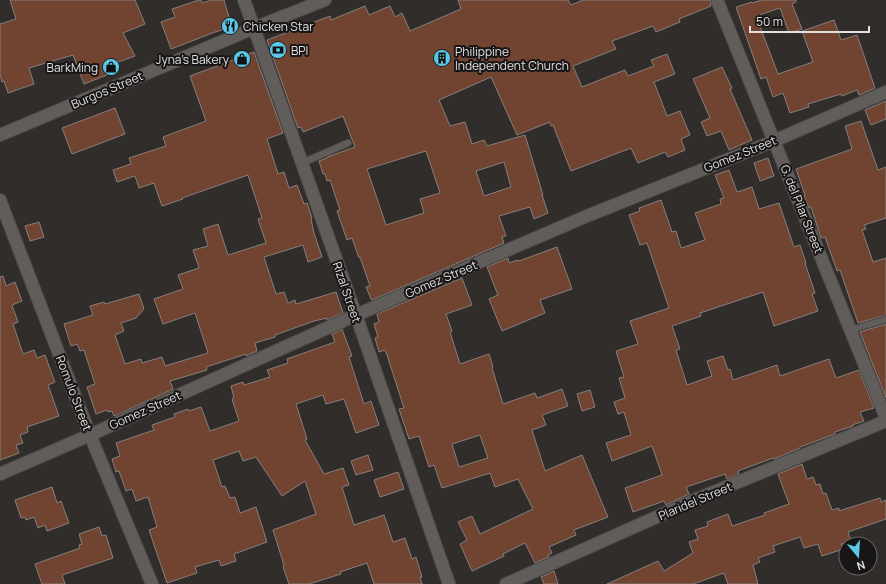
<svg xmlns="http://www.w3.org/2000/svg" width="886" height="584" font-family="Manrope,sans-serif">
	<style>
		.building { fill: #714331; stroke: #85807e; fill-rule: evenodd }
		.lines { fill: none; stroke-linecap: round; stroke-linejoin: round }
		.service-casing { stroke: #4d4a49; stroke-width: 8 }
		.minor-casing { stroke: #4d4a49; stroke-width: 14 }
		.tertiary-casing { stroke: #4d4a49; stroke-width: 14 }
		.service { stroke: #615d5b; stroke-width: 6 }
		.minor { stroke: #615d5b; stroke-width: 12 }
		.tertiary { stroke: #615d5b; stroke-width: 12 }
		.labels { text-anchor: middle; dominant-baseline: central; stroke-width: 4; stroke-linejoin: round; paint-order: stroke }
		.poi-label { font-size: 12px; fill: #e2e0df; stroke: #171515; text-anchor: start }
		.street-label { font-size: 12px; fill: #e2e0df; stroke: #171515 }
	</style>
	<rect width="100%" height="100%" fill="#312d2b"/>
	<path class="building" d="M10,0H135L145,24L123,33L135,56L104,67L107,75L84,84L73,55L29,68L34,84L8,93L4,81L2,82L0,75V24L16,19Z
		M199,0H201L202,3L212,0H224L232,27L215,32L171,49L161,22L175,17L172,9Z
		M458,0H568L571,5L583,0H710L711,6L679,19L680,22L656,32L653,26L612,41L616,49L573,66L582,87L625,70L628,76L654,66L651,60L667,54L675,74L654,82L667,116L680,111L690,135L681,139L685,150L668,157L665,152L638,163L631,148L571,171L553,125L551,126L550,122L517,135L491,77L439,100L450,126L465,122L472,144L484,140L487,146L525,135L543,195H542L548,213L534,219L530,207L499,216L506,236L502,237L504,243L372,300L371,299L366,287L370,286L360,257L359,258L352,238L347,240L337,211L340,210L330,180L327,181L325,174H323L319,161L327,158V157L330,156L355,147L343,116L303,132L301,127L298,128L267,40L330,16L331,20L365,6L369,15L390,6L395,17L402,13L410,31L461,9ZM426,151L440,193L420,199L424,213L386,225L367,169ZM504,162L511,187L484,196L476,171Z
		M762,0H796V2L792,4L802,29L789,33L780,8L756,16L778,74L813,62L802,31L834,20L841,40L857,35L875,88L859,95L857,90L842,96L841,94L808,104L809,107L790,113L783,93L773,97L766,77L761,79L736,7L752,2V3Z
		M254,52L283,133L267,139L278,174L284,172L289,188L297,185L304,204L307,203L312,218L311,219L314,233L322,257L308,262L303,245L264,257L276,294L284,292L288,303L295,300L296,304L336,292L343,313L327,320V318L314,321L275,335V337L255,343L257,351L246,356V354L206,367L207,370L170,381L173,389L119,414L114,416L112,411L108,412L107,410L96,414L87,387L95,384L84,350L80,351L77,344L71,346L64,324L93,315L90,306L104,302L105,304L139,294L144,309L136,318L121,323L124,331L115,335L125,364L141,359L142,363L162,357L165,366L208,353L195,313L163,324L154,299L183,289L178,275L199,268L193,250L208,246L203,229L218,224L228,255L266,243L258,219L262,218L248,175L182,198L183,199L162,206L154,183L139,188L135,176L117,182L113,170L131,164L129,158L166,146L163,137L206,121L190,76L236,59V58Z
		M722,67L732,88L730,89L752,140L729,150L721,131L707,136L701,122L710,118L693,79Z
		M886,101V119L871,125L865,110Z
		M115,108L125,134L72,154L62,128Z
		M861,121L878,170L886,167V218L864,225L866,229L862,230L873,262L886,258V315L858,323L840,270L837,271L825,237L821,238L811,207L809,208L804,196L805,195L796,169L852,149L845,126Z
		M768,158L774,176L760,181L754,163Z
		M729,170L737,192L752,187L759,209L779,203L794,247L800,245L806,263H805L815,293L812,294L818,311L774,326L763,292L700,313L701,316L672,326L680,349L676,350L687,385L712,376L707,361L723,356L728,370L730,369L733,380L777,365L780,376L829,359L836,378L859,370L874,408L860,412L864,421L852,425L853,426L835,432V434L800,447V448L774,459L773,458L738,471L739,474L727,479L725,474L686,487L689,494L666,505L664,501L633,512L625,488L662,475L652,446L612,461L606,443L631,435L624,412L618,414L614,402L625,398L619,378L624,377L616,351L638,344L630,321L669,308L647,243L640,245L629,215L640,211L639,208L661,200L672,232L676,231L681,248L705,240L695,213L721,204L720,199L724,198L715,175Z
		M39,222L44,237L30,241L25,226Z
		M557,247L572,289L540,300L545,313L502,331L489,299L498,295L487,267L508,258L509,263L518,260L519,261Z
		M3,276L6,286L15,282L22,301L12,305L18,322L13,324L23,354L34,350L37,358L45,355L55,382L48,385L59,416L27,427L28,432L20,435L23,443L16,445L19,453L0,460V277Z
		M462,278L472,305L446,314L452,331L450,332L460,364L489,354L493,367L492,368L503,404L535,393L537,398L562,389L568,406L542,415L546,425L532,430L545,471L582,455L608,517L574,530L576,535L549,547L552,553L548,555L549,557L535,563L525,543L503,554L504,556L472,571L460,544L467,540L458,522L472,516L480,534L533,509L518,479L495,487L490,473L442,488L434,465L429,467L419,436L409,439L399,409L404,408L387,355L385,350L379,352L375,338L378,337L374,324L379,322L377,314ZM480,435L488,458L459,467L452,444Z
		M886,324V398L860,332Z
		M342,329L352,356L349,357L364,404L371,401L379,425L356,433L344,399L326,404L323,395L296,404L307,439L305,440L324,474L343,468L349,485L342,487L354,525L384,515L393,542L405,538L412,559L416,557L422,577H420L422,584H374L367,563L340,572L341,574L309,584H289L283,567L284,566L283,563V562L273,530L316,514L305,481L282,496L256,457L243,461L239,451L213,460L222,487L225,486L230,498L235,497L240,513L256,507L267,542L234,554L236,561L221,566L219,560L195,567L197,573L167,583L149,530L157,527L148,497L136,501L132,489L126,491L119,471L116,472L112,459L120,456L116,443L154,430L152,425L175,417L174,414L188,409L189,411L201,407L210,431L239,421L232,399L234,398L231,386L243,382L244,385L270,377L267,370L288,363L287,359L335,342L332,334Z
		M590,390L595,407L582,411L577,394Z
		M368,455L373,470L356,475L351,461Z
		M802,464L807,479L813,477L816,485L820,484L823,494L826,493L832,510L839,508V511L880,498L881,502L886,500V519L848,532L851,541L841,544L843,549L822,556L818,544L804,548L800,537L773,546L775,552L758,558L760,562L753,565L758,584H728L724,573L693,584H607L658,561L664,571L693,553L689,542L698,539L695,530L708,526L707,522L728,514L732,526L765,515L764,513L789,504L778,474Z
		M398,472L404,489L380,497L374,480Z
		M52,487L57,503L61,501L69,523L47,531L45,525L38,528L34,517L26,520L25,517L21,518L15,500Z
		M99,527L102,536L106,535L113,558L62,575L65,584H42L35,564L80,548L79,545L82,544L79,534Z
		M554,571L558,584H544L541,577Z"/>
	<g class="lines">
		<g class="service-casing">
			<path id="service" d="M302,163L348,143
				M851,330L886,319"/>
		</g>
		<g class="minor-casing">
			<path id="minor" d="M717,0L886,418
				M0,200L90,435L152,584
				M0,474L90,435L356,315L587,216L774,141L886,92
				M506,584L697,499L886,421"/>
		</g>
		<g class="tertiary-casing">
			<path id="tertiary" d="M244,0L356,315L449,584
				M0,135L254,28L325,0"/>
		</g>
		<use href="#service" class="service"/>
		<use href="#minor" class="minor"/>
		<use href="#tertiary" class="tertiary"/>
	</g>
	<defs>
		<g id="restaurant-disc" transform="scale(0.9)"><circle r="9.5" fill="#5ac8e6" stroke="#171515"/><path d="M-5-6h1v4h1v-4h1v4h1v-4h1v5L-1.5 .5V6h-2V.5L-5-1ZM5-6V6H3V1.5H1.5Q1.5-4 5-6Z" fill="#111"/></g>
		<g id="bank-disc" transform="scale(0.9)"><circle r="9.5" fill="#5ac8e6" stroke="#171515"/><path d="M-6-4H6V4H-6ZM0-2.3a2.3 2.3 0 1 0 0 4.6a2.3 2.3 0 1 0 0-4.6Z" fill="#111"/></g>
		<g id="building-disc" transform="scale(0.9)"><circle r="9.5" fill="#5ac8e6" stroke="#171515"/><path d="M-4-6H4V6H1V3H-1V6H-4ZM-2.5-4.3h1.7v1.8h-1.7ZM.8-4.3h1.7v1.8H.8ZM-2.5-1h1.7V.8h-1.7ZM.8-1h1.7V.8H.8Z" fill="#111"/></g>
		<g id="shop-disc" transform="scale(0.9)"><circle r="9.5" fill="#5ac8e6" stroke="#171515"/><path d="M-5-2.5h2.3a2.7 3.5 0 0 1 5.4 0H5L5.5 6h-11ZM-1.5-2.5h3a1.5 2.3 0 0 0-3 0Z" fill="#111"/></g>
	</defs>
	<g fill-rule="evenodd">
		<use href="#restaurant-disc" x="230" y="26"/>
		<use href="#bank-disc" x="278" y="50"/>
		<use href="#building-disc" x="442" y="58"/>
		<use href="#shop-disc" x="242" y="59"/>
		<use href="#shop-disc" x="111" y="67"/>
	</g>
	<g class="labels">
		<g class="poi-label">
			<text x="243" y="26">Chicken Star</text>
			<text x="291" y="50">BPI</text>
			<text x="455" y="51">Philippine<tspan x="455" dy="14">Independent Church</tspan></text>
			<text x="229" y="59" text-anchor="end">Jyna's Bakery</text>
			<text x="98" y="67" text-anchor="end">BarkMing</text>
		</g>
		<g class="street-label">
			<text transform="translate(107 90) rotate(-23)">Burgos Street</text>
			<text transform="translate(740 154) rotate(-22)">Gomez Street</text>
			<text transform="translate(802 209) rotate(68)">G. del Pilar Street</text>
			<text transform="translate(441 279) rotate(-23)">Gomez Street</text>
			<text transform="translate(347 292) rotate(71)">Rizal Street</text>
			<text transform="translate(74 393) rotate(69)">Romulo Street</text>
			<text transform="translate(145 410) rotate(-24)">Gomez Street</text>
			<text transform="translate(695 501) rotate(-23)">Plaridel Street</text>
		</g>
	</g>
	<g transform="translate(858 556) rotate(162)"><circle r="19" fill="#171515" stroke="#686666"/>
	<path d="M0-3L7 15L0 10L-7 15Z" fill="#5ac8e6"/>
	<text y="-6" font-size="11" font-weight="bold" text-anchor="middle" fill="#e2e0df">N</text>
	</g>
	<path d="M750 26v6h119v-6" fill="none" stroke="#e2e0df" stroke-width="2"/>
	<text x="756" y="26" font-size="12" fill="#e2e0df" stroke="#171515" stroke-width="3" paint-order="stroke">50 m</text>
</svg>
